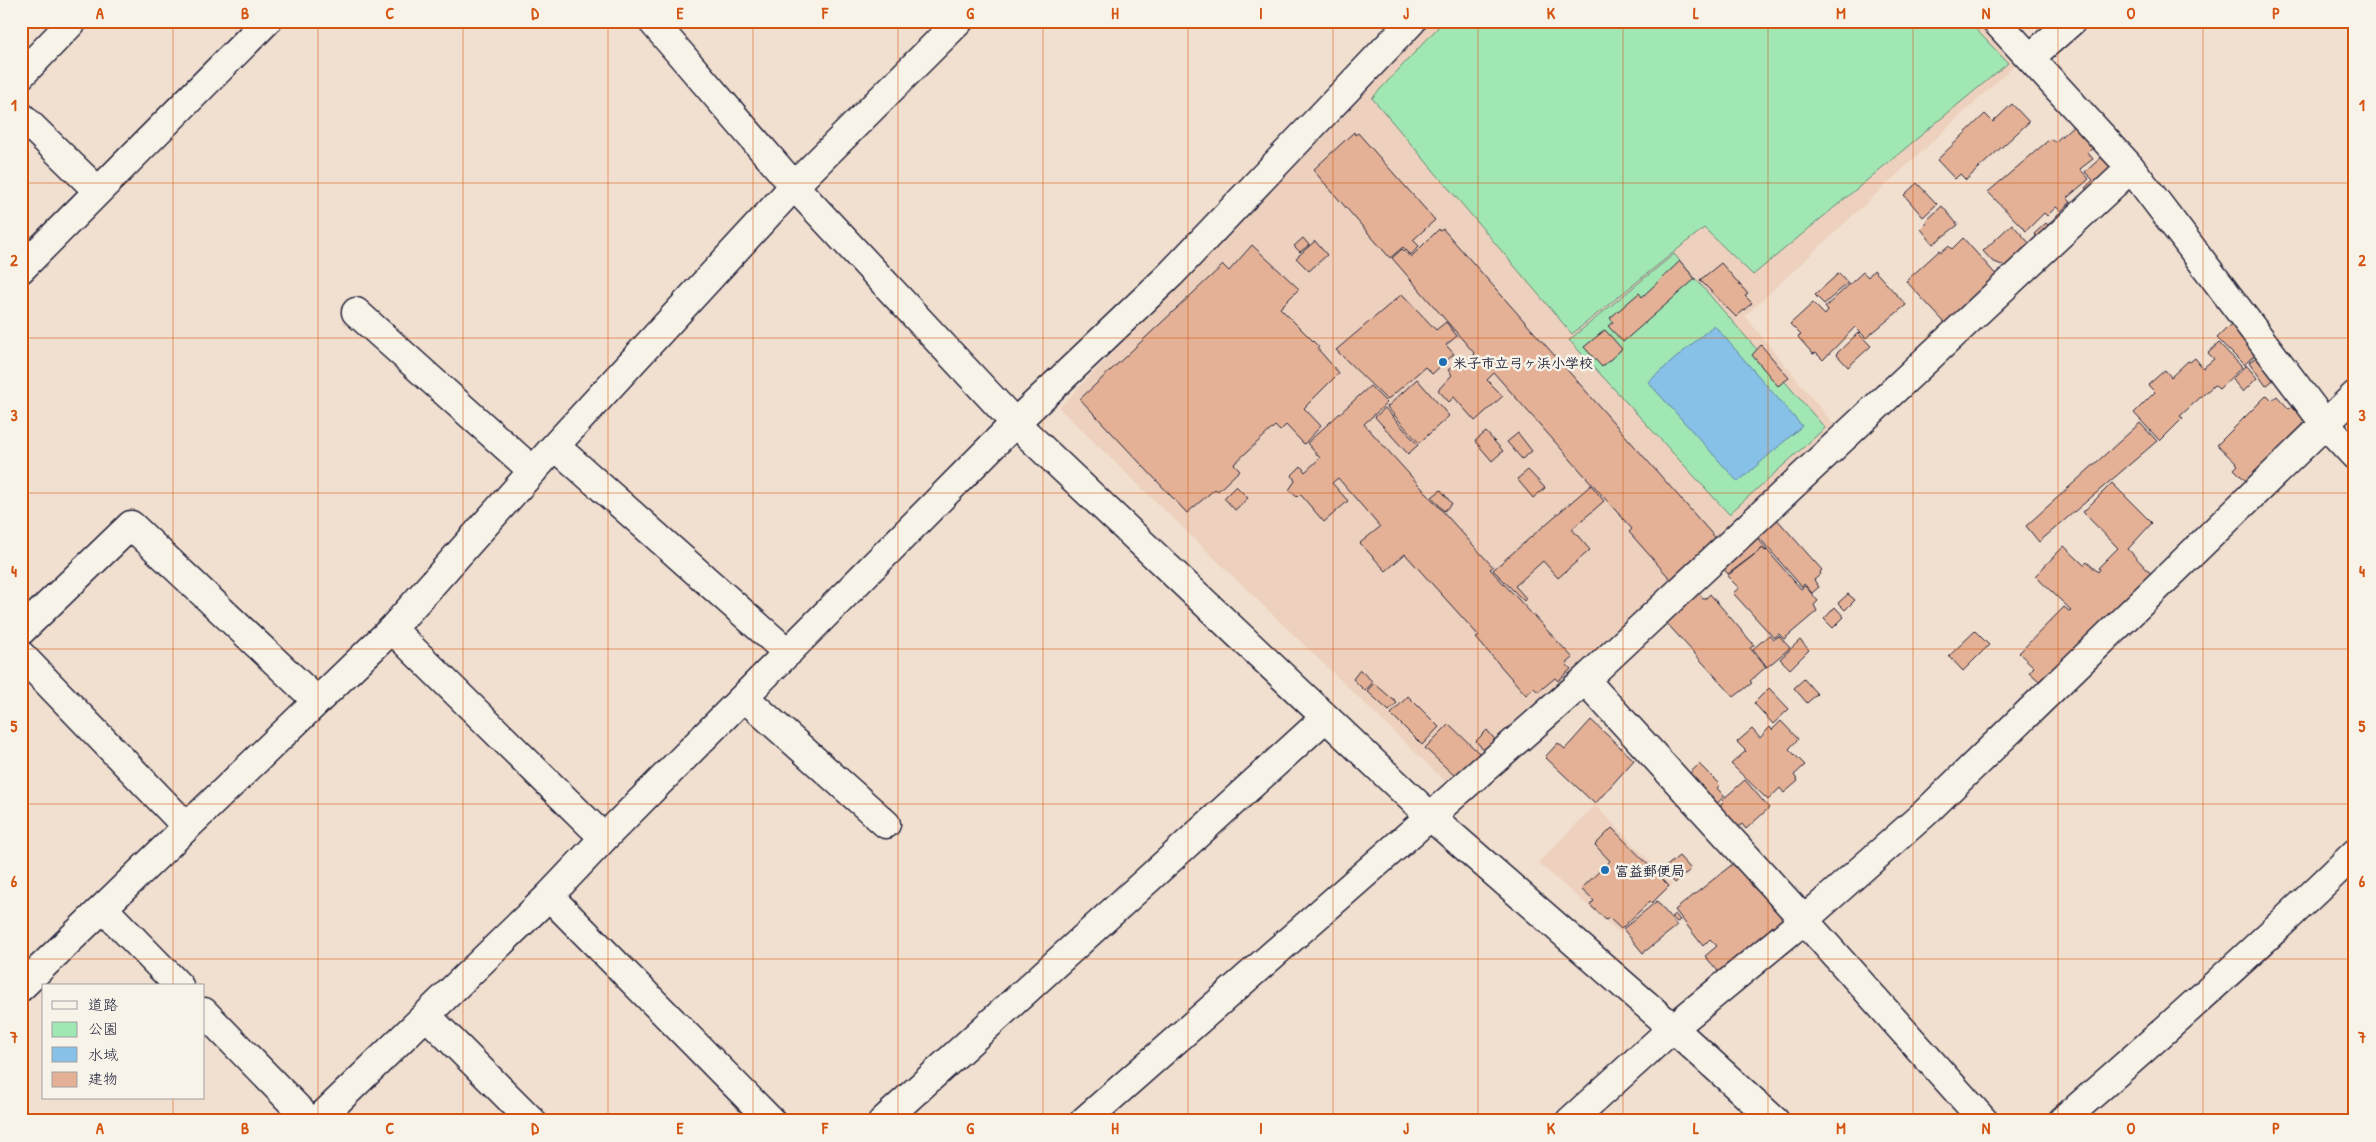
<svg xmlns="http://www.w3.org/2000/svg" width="2376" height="1142" font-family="'Patrick Hand','Klee One',sans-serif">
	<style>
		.built { fill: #edd1be }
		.green { fill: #a1e7b3; stroke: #628477 }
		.water { fill: #88c1e7; stroke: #5f81a2 }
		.building { fill: #e4b196; stroke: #22223b }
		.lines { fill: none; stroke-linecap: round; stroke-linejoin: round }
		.street-casing { stroke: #22223b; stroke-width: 31 }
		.secondary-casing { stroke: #22223b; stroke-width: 31 }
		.street { stroke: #f7f3e8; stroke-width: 28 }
		.secondary { stroke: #f7f3e8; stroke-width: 28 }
		.grid { fill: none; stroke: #d45411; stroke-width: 1; stroke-opacity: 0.55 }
		.poi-dot { fill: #1f6fb2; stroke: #f7f3e8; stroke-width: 2 }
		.labels { text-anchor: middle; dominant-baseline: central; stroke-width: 5; stroke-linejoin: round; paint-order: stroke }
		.poi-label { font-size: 14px; font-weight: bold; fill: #22223b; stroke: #f7f3e8; text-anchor: start }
		.neatline { fill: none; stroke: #d45411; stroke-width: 2 }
		.grid-label { font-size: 16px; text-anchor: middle; font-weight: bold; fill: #d45411 }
	</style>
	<rect width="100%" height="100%" fill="#f1dfcf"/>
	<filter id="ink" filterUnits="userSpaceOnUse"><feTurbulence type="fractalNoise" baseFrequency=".02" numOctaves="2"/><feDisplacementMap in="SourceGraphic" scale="10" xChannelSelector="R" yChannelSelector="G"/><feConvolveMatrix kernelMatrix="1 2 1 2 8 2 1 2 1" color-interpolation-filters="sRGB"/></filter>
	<g filter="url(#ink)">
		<path class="built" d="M1433,21H1980L2018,62L1745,316L1839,431L1450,786L1059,408Z
			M1595,805L1673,885L1619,932L1538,863Z"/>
		<path class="green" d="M1444,21H1968L2008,63L1753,275L1704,228L1572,334L1372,98Z
			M1674,254L1825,428L1729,514L1569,340Z"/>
		<path class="water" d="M1714,325L1802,426L1738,482L1648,382Z"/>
		<path class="building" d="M2012,104L2029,122L1966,180L1960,174L1955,179L1937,160L1985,114L1993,122Z
			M2075,124L2095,145L2088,153L2093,159L2080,169L2089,179L2067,198L2071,202L2061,211L2056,207L2047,216L2044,213L2026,231L1988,192L2050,139L2055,142Z
			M1354,132L1355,135L1358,133L1435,220L1413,240L1419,246L1411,255L1403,247L1390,258L1313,170Z
			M2104,155L2116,167L2090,192L2085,188L2093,180L2085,172Z
			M1917,183L1937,204L1923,217L1904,195Z
			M1942,206L1958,225L1933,244L1921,229L1927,223L1926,221Z
			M2059,213L2064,215L2012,269L1992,261L1983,251L2012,224L2030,244L2037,237L2034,234L2046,223L2048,225Z
			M1439,229L1440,231L1443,229L1719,542L1673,582L1629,532L1632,529L1494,373L1487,380L1503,396L1475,421L1454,397L1449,402L1438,390L1452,375L1448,370L1464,357L1468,361L1475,354L1392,258L1402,249L1411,257Z
			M1303,238L1309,245L1300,252L1294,246Z
			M1963,238L1999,278L1946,324L1906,281L1940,250L1941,252L1948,246L1952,249Z
			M1315,241L1327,255L1309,271L1296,258Z
			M1252,245L1299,289L1280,308L1319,347L1317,348L1339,373L1304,408L1321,426L1304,444L1286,425L1280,431L1275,426L1234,464L1240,470L1218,491L1215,489L1187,513L1080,399L1223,265L1229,271Z
			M1680,261L1695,279L1623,342L1608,326L1613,322L1610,318L1639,293L1642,297Z
			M1721,263L1748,294L1745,296L1752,303L1736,317L1700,280Z
			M1874,270L1906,305L1866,338L1855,327L1823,360L1816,353L1813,354L1798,337L1801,335L1790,324L1813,303L1825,315L1828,311L1825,307L1863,272L1868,277Z
			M1839,273L1848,283L1824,304L1815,295Z
			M1402,294L1436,330L1446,322L1457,336L1446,345L1454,354L1432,374L1425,367L1387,400L1336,350Z
			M2235,320L2261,349L2244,365L2217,338Z
			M1605,330L1622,349L1602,367L1584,347Z
			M1858,333L1871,346L1848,367L1836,354Z
			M2219,343L2242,367L2219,389L2214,385L2180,416L2183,418L2160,441L2134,413L2155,392L2148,385L2165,370L2171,377L2188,361L2190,362L2195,358L2203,368L2214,359L2208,353Z
			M1761,345L1789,378L1778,386L1752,355Z
			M2261,354L2277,377L2266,386L2249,362Z
			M2246,365L2257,378L2243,392L2232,379Z
			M1417,379L1449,416L1419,443L1387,407Z
			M1370,386L1387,403L1364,424L1493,567L1490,569L1573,658L1566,664L1571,669L1558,681L1555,678L1538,692L1534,688L1526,695L1476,638L1479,636L1405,554L1386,571L1360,543L1380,527L1338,478L1332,483L1348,501L1324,522L1300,494L1297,497L1289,490L1295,481L1292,475L1301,466L1305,472L1320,458L1307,443Z
			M2267,395L2272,400L2277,396L2289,409L2292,407L2304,419L2302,422L2309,430L2249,484L2234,469L2238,465L2217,445Z
			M1385,408L1418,445L1408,454L1375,417Z
			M2140,423L2157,441L2039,542L2026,526Z
			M1486,432L1503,451L1492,461L1475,441Z
			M1518,433L1532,451L1522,459L1507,442Z
			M1528,470L1545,488L1533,498L1517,479Z
			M2112,483L2152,523L2128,549L2154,577L2049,683L2043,677L2039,681L2029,672L2034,667L2019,653L2064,607L2069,611L2071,610L2035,576L2064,546L2084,565L2087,562L2098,572L2100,569L2098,568L2118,548L2083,512Z
			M1591,485L1604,501L1572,529L1590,550L1558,578L1543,561L1515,586L1526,598L1524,601L1493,570Z
			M1236,486L1248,498L1235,510L1224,498Z
			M1441,490L1452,504L1444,511L1432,497Z
			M1775,517L1822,570L1820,572L1821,574L1814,580L1819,587L1812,593L1804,584L1802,587L1756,534Z
			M1755,536L1767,549L1766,551L1763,548L1728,574L1721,566Z
			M1763,548L1765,551L1767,550L1801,589L1805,586L1818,601L1814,605L1817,611L1784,639L1779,634L1774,638L1733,593L1739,588L1727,576Z
			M1698,592L1703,598H1706L1710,594L1754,645L1750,648L1766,667L1750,681L1752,683L1734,697L1663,619Z
			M1848,594L1855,600L1845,610L1838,603Z
			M1835,607L1844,617L1833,628L1824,619Z
			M1975,631L1989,645L1963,671L1949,656Z
			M1769,635L1773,640L1779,636L1790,648L1767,667L1753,649Z
			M1800,640L1809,650L1790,669L1780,659Z
			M1360,670L1373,682L1365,691L1353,679Z
			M1804,679L1817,694L1807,703L1794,688Z
			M1374,683L1397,703L1389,711L1367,691Z
			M1769,688L1789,709L1773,724L1754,703Z
			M1408,696L1439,727L1422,745L1391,714Z
			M1591,720L1634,760L1595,804L1545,757L1558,743L1565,749Z
			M1781,721L1798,739L1789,749L1805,765L1794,775L1798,781L1784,793L1780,788L1768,800L1731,764L1746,751L1737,742L1752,729L1760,738L1770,727L1772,730Z
			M1449,724L1480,754L1457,778L1425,748Z
			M1487,730L1497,742L1485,752L1476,741Z
			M1699,764L1720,785L1717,788L1724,796L1715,806L1687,776Z
			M1745,780L1769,808L1746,829L1742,824L1735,830L1716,809L1724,802L1722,800Z
			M1612,828L1669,886L1652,903L1650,901L1621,929L1609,918L1606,920L1590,905L1594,901L1581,889L1610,861L1595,845Z
			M1679,856L1691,869L1675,883L1663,869Z
			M1734,863L1757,891L1759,888L1790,926L1723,977L1705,956L1717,946L1710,939L1703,946L1675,910Z
			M1657,901L1677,926L1643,953L1623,929Z
			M1675,914L1680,920L1677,922L1671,917Z"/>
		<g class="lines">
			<g class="street-casing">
				<path id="street" d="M1996,21L2131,168L2325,424L2355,456
					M2031,57L2072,21
					M21,75L73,21
					M21,116L98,191
					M21,269L267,21
					M356,312L533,471
					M555,446L788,653
					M392,629L604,838
					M21,631L131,525L317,701
					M21,655L187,827
					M744,697L886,824
					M549,896L771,1121
					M103,908L179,986
					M21,987L392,629L555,446L794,186L959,21
					M204,1012L310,1121
					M426,1015L532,1121
					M317,1121L549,896L604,838L1015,423L1171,274L1412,21
					M883,1121L1325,718
					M1084,1121L1585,680
					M1570,1121L1673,1028L1804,920L1585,680L2131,168
					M1984,1121L1804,920L1925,813L2355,395
					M2062,1121C2162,1034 2260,946 2355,853"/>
			</g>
			<g class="secondary-casing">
				<path id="secondary" d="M652,21L794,186L1015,423L1431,817L1673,1028L1775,1121"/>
			</g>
			<use href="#street" class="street"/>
			<use href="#secondary" class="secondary"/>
		</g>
	</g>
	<path class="grid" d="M173,21V986M318,21V1121M463,21V1121M608,21V1121M753,21V1121M898,21V1121M1043,21V1121M1188,21V1121M1333,21V1121M1478,21V1121M1623,21V1121M1768,21V1121M1913,21V1121M2058,21V1121M2203,21V1121M21,183H2355M21,338H2355M21,493H2355M21,649H2355M21,804H2355M21,959H2355M173,1098V1121"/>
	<g class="poi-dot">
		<circle cx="1443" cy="362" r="5"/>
		<circle cx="1605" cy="870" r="5"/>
	</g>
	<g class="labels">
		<g class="poi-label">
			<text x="1453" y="362">米子市立弓ヶ浜小学校</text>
			<text x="1615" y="870">富益郵便局</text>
		</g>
	</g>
	<rect width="2376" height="1142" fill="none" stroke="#f7f3e8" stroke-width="55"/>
	<rect x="42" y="984" width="162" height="115" fill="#f7f3e8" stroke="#a29fa3"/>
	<rect x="52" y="1001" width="25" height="8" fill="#f7f3e8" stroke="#a29fa3"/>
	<text x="88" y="1010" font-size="15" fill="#22223b">道路</text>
	<rect x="52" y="1022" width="25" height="15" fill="#a1e7b3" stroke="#a29fa3"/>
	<text x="88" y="1034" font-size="15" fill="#22223b">公園</text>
	<rect x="52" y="1047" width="25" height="15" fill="#88c1e7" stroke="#a29fa3"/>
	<text x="88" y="1060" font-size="15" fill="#22223b">水域</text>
	<rect x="52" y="1072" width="25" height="15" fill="#e4b196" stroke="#a29fa3"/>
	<text x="88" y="1084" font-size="15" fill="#22223b">建物</text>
	<rect x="28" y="28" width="2320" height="1086" class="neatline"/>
	<g class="grid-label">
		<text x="100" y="19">A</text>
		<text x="245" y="19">B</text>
		<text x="390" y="19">C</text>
		<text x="535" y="19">D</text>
		<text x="680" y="19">E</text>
		<text x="825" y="19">F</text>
		<text x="970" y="19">G</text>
		<text x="1115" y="19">H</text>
		<text x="1261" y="19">I</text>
		<text x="1406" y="19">J</text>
		<text x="1551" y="19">K</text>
		<text x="1696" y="19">L</text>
		<text x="1841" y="19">M</text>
		<text x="1986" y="19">N</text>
		<text x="2131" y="19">O</text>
		<text x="2276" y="19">P</text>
		<text x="14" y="111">1</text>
		<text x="2362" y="111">1</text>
		<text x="14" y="266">2</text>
		<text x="2362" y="266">2</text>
		<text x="14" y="421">3</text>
		<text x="2362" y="421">3</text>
		<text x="14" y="577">4</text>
		<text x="2362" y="577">4</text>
		<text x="14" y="732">5</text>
		<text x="2362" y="732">5</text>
		<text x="14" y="887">6</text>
		<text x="2362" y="887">6</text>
		<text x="14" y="1043">7</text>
		<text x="2362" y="1043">7</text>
		<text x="100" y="1134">A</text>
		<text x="245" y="1134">B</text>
		<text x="390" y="1134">C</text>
		<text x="535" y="1134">D</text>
		<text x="680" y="1134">E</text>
		<text x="825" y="1134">F</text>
		<text x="970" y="1134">G</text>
		<text x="1115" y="1134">H</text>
		<text x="1261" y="1134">I</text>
		<text x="1406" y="1134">J</text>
		<text x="1551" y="1134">K</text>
		<text x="1696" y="1134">L</text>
		<text x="1841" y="1134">M</text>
		<text x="1986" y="1134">N</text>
		<text x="2131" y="1134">O</text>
		<text x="2276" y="1134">P</text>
	</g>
</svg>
